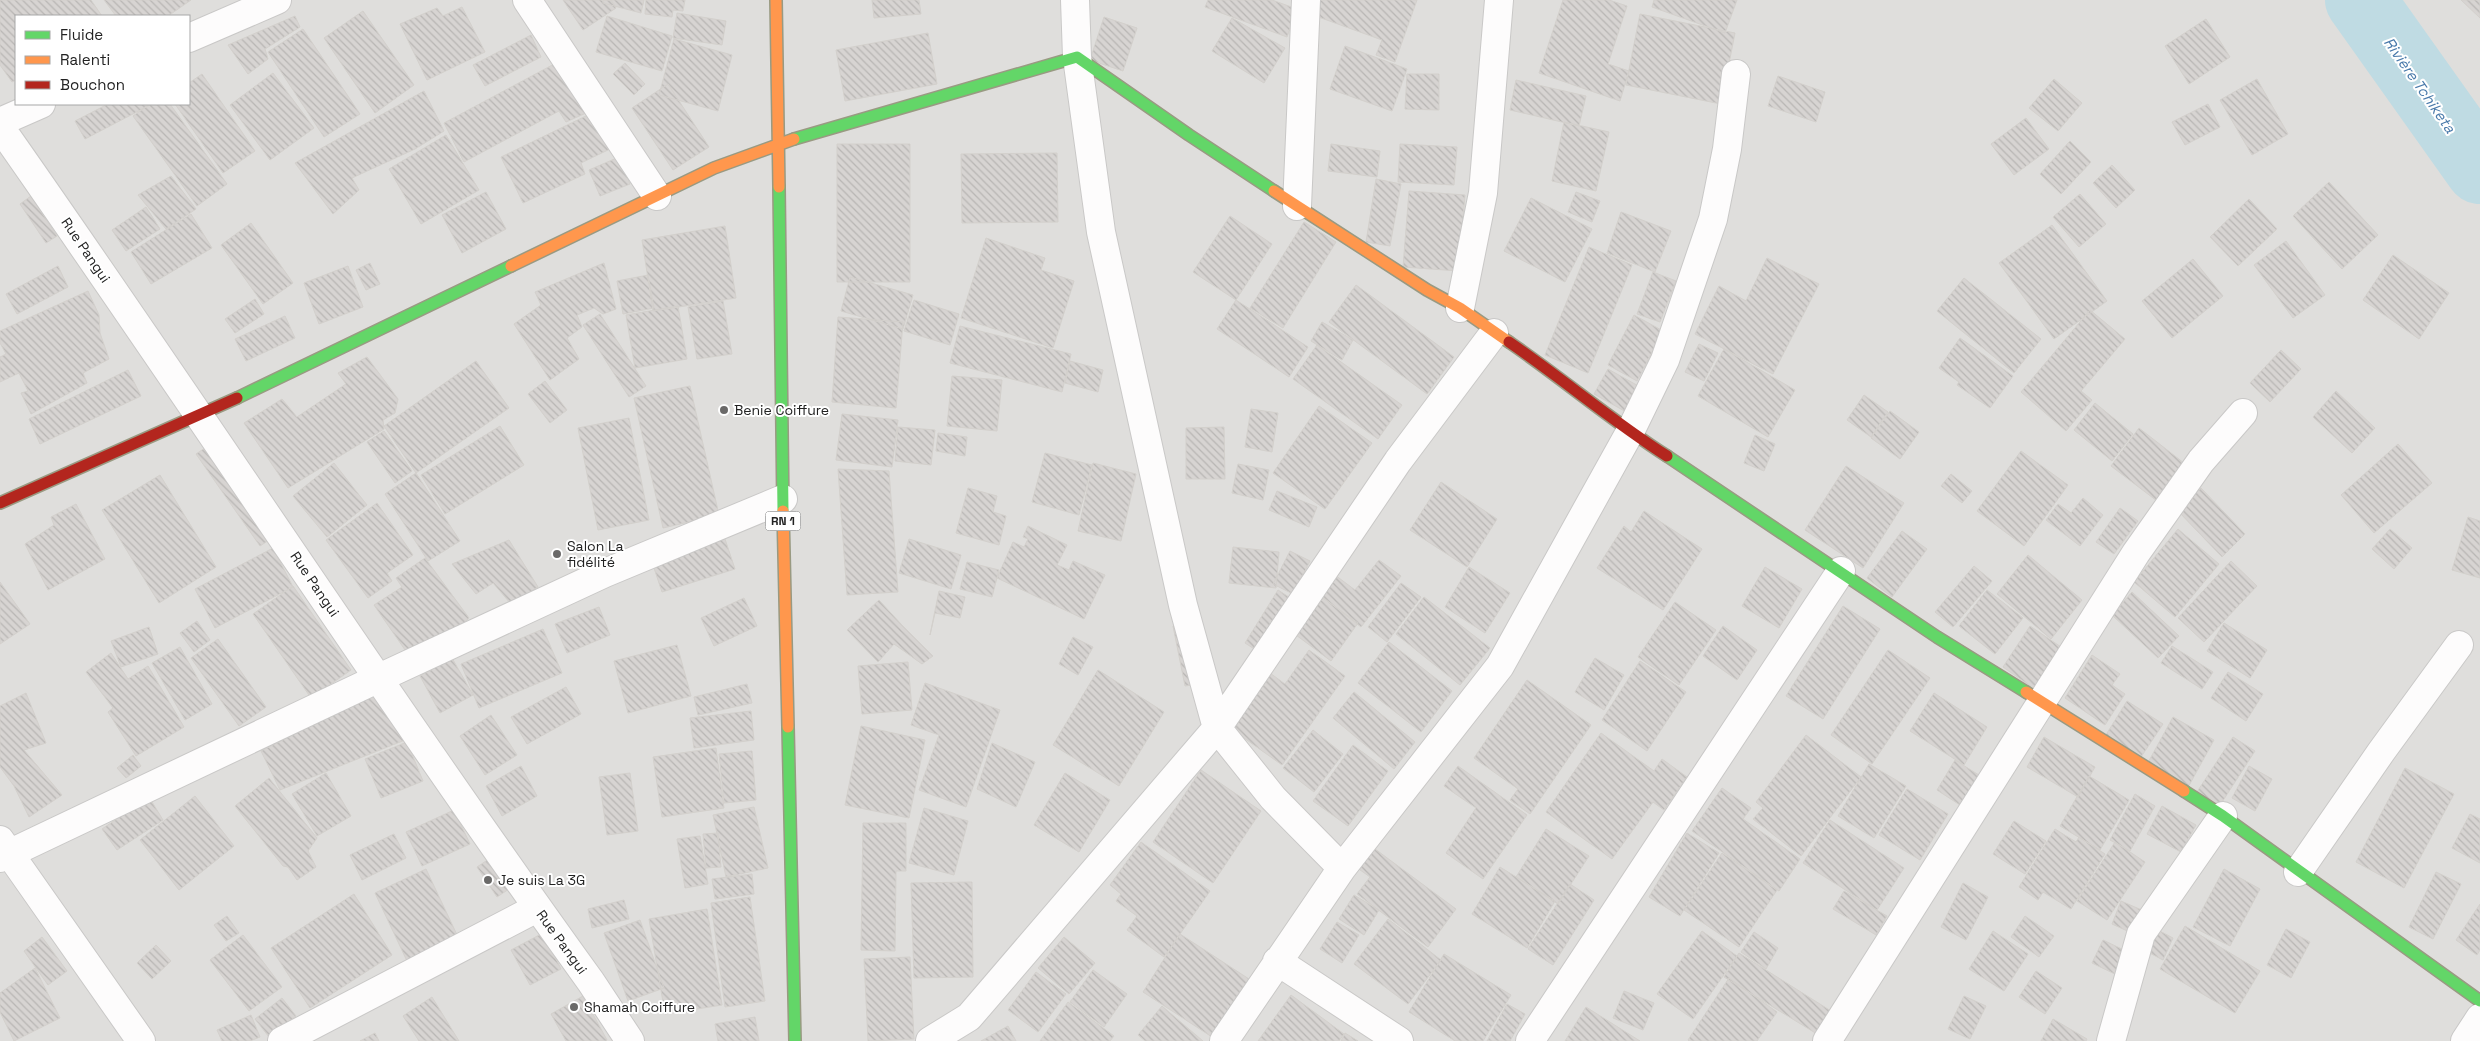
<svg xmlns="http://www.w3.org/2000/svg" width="2480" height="1041" font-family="'Space Grotesk',sans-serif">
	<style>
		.residential { fill: #dfdedc; fill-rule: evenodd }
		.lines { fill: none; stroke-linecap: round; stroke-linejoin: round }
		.river { stroke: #bfdbe3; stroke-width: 70 }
		.building { fill: url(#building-back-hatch); stroke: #d3d0cc }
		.street-casing { stroke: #c9c8c7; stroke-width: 30 }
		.fast-casing { stroke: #999a82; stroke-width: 14 }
		.slow-casing { stroke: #999a82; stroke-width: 14 }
		.jam-casing { stroke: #999a82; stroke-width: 14 }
		.street { stroke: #fdfcfc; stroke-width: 28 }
		.fast { stroke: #63d668; stroke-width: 11 }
		.slow { stroke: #ff974d; stroke-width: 11 }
		.jam { stroke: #b3261e; stroke-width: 11 }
		.poi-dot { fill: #6a6968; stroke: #fff; stroke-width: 2 }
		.labels { text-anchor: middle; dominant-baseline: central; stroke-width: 4; stroke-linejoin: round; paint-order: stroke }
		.shield { fill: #fff; stroke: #646464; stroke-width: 1 }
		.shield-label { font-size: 12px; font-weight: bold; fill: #222 }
		.street-label { font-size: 14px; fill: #222; stroke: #fff }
		.poi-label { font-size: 14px; fill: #222; stroke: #fff; text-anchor: start }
		.water-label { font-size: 15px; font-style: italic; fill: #4a7aab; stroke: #fff }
	</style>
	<defs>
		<pattern id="building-back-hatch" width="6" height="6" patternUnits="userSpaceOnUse" patternTransform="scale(1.25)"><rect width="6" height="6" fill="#d7d4d2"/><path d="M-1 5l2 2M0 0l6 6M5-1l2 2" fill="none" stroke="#b8b6b4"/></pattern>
	</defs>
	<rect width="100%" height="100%" fill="#f0eeeb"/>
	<path class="residential" d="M0,0H2480V1041H0ZM16,16H189V104H16Z"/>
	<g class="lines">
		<path class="river" d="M2360,0L2480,169"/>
	</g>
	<path class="building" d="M0,0H91L102,16H16V80L12,82L0,65Z
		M104,0H191L168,16H116Z
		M563,0H611L616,8L583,30Z
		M603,0H644L641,13L603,3Z
		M646,0H685L683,11L673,10L672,17L645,14Z
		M872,0H919L921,14L874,18Z
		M1208,0H1272L1297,9L1287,37L1205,7Z
		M1318,0H1417L1395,62L1376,55L1382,40L1313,15Z
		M1563,0H1609L1627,6L1608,64L1629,71L1620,101L1539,73Z
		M1654,0H1737L1725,33L1652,7Z
		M2461,0H2480V18Z
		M462,7L485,52L427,80L400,24L437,8L443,16Z
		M363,11L414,85L375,113L324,38Z
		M677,13L726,21L722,45L673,38Z
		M1640,14L1735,33L1721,104L1626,85Z
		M295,16L300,27L265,49L268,59L248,74L228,45Z
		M607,16L672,36L662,71L596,52Z
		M1104,17L1137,28L1123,71L1090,60Z
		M1232,18L1285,48L1264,83L1212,51Z
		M2206,19L2230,57L2189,84L2165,46Z
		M303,29L360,114L324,137L268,52Z
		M928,33L937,84L845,101L836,50Z
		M531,35L541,57L485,86L473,65Z
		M674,39L732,55L718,111L659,95Z
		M1345,46L1407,69L1392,111L1330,89Z
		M556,63L586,113L566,122L559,111L464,162L444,123Z
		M625,63L645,84L634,95L613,74Z
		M273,73L314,128L270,160L230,105Z
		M202,74L255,151L223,173L175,104H189V83Z
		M1407,74H1439V110L1405,109Z
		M1778,76L1825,92L1816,122L1768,106Z
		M2054,79L2082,103L2058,131L2029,108Z
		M2257,79L2288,134L2252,155L2220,100Z
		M1516,80L1586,96L1579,126L1510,110Z
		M668,84L709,147L673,170L632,108Z
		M424,91L444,131L415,149L352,178L359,190L333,214L295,163Z
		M108,104H152L85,139L75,121Z
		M150,104H170L227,184L197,206L133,116Z
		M2208,104L2220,127L2185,145L2172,122Z
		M590,114L610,149L581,163L585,174L523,203L501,157Z
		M2026,118L2049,149L2014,175L1991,144Z
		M1564,122L1609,132L1596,191L1552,181Z
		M446,135L479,190L421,224L389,169Z
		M2070,141L2091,162L2061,194L2040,174Z
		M837,144H910V282H837Z
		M1331,144L1380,151L1377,177L1328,171Z
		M1400,144L1457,147L1454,185L1398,182Z
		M1057,153L1058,222L962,223L961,154Z
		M619,157L630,184L600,196L589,170Z
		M2112,165L2135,190L2116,208L2093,183Z
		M171,176L196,209L166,229L138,195Z
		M1376,179L1401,184L1390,246L1366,242Z
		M2329,182L2378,235L2342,269L2293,216Z
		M1409,191L1465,195L1459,271L1403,267Z
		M486,192L506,229L462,253L442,215Z
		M1576,192L1600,201L1592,222L1568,212Z
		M2080,194L2106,224L2079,247L2053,217Z
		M31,196L57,236L46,243L20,204Z
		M1531,198L1592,229L1565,282L1504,251Z
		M2249,199L2277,229L2238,266L2210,237Z
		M146,207L160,229L126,251L112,230Z
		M1621,212L1671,231L1655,272L1607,253Z
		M191,214L212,248L151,284L131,252Z
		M1230,216L1272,244L1236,300L1193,272Z
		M1304,222L1336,242L1283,328L1250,308Z
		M251,223L293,283L263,304L221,245Z
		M2052,225L2107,301L2054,339L1999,263Z
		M725,226L736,298L653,311L642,240Z
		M986,238L1045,258L1041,270L1074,281L1053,348L961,318Z
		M2286,241L2325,295L2293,318L2254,265Z
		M1589,247L1632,265L1588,373L1545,355Z
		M2393,255L2449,293L2419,339L2363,300Z
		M1767,258L1819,284L1773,374L1695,334L1719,286L1746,301Z
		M2193,259L2223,296L2172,338L2142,301Z
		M370,263L380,284L366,290L356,270Z
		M604,263L616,309L603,314L594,308L577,315L582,327L567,338L579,359L550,380L514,324L541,305L535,292Z
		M58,266L68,287L17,314L6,294Z
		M348,266L363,307L319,324L304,283Z
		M1653,272L1676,281L1660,322L1637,314Z
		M648,275L654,308L623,314L617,281Z
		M850,277L913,295L903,329L841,311Z
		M1964,278L2041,339L2014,373L1937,311Z
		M1356,285L1454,357L1427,394L1329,322Z
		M88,291L99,315L100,333L109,359L83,373L87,383L31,414L21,393L28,391L19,373L0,382V357L6,354L0,343V331Z
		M255,299L264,314L235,333L225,319Z
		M914,300L959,314L950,345L904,331Z
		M1236,300L1308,347L1289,377L1217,329Z
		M723,301L732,354L697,359L688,307Z
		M678,306L687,359L635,368L626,315Z
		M2090,310L2125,339L2081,391L2092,400L2066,431L2021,392Z
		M600,314L646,386L629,397L583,325Z
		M1634,315L1663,331L1637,381L1608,365Z
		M285,316L295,338L246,361L235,339Z
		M838,317L903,322L896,408L832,402Z
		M1322,322L1353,340L1342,360L1311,341Z
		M960,326L1071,354L1062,392L950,363Z
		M1960,338L2013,376L1990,408L1957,385L1959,382L1939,368Z
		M1699,344L1718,353L1704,381L1685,372Z
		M1317,345L1402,405L1378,439L1293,379Z
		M1724,349L1795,390L1768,437L1698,396Z
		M2281,350L2301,369L2270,402L2250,383Z
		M367,357L398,399L395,413L383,420L384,429L288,488L244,423L282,399L297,417L346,384L338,373Z
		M476,361L509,408L416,473L384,426Z
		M1070,361L1103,370L1098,392L1065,383Z
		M1608,369L1642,388L1628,413L1594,394Z
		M128,370L141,396L40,444L29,419Z
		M952,376L1002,380L997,431L947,426Z
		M545,381L567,410L550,423L528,394Z
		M690,386L719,515L663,528L634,398Z
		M2336,391L2375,428L2352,453L2313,417Z
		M1864,395L1888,412L1871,437L1847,420Z
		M2095,403L2133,434L2112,461L2074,430Z
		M1319,406L1372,443L1325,509L1273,473Z
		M1251,409L1278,413L1272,452L1245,447Z
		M1890,411L1919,432L1900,459L1871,438Z
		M842,414L898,420L892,467L836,460Z
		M629,418L649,520L598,530L578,428Z
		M500,426L524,465L445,514L421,475Z
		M898,427L935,430L931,465L895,461Z
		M1224,427L1225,479H1186V428Z
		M2139,428L2189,467L2161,504L2111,466Z
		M384,431L412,471L395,483L367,442Z
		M938,433L967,437L965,456L936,451Z
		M1755,435L1775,444L1764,471L1744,463Z
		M2398,444L2432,483L2374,533L2341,495Z
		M208,446L272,538L260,546L196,454Z
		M2021,451L2068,485L2024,546L1977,511Z
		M1045,453L1092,465L1079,515L1032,502Z
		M334,463L367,505L327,537L293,496Z
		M1093,463L1136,474L1121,541L1078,531Z
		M1238,464L1269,470L1263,500L1232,493Z
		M1846,466L1904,503L1863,568L1805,530Z
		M838,469L889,471L898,592L847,595Z
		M416,473L460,541L428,561L385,494Z
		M1951,474L1972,491L1962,503L1941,486Z
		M160,475L216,567L159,603L102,510Z
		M1441,482L1497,519L1467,567L1410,530Z
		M968,488L997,496L993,512L1006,516L999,545L956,533Z
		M2201,488L2245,534L2222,557L2178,511Z
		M1277,491L1317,507L1309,527L1269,510Z
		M2083,498L2103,515L2080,546L2046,520L2058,504L2071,513Z
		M377,503L413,555L387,573L392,581L368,598L326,540Z
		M76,504L105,559L48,590L25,544L54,525L51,517Z
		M2120,508L2138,521L2114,554L2096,542Z
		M1644,511L1702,549L1663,610L1597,568L1624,526L1631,532Z
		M2468,517L2480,521V578L2452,570Z
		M1028,526L1067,545L1057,565L1069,570L1073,561L1105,575L1084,619L997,578L1013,542L1024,547L1028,539L1023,537Z
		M2178,529L2219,564L2175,617L2134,582Z
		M2390,529L2412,548L2394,569L2372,549Z
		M1902,531L1927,549L1892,597L1867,578Z
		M725,539L735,569L662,592L652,562Z
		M909,539L961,555L951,589L899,573Z
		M509,540L538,587L511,604L493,583L476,594L452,564Z
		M1233,547L1279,552L1276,588L1229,583Z
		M273,548L293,587L215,628L195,589Z
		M1290,551L1310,561L1293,594L1273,584Z
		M2028,555L2082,600L2051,639L1997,594Z
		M425,558L469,618L444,641L412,660L374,605L402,587L396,578Z
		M1379,560L1401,576L1361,627L1316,592L1331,572L1355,590Z
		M2231,561L2257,586L2204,642L2178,618Z
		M967,562L999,570L992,597L960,589Z
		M1974,566L1992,581L1953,627L1935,612Z
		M1469,567L1510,593L1485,633L1445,607Z
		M1765,567L1802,589L1779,628L1742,606Z
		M0,582L30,624L0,644Z
		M1401,583L1421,597L1387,642L1368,627Z
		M293,586L351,670L311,698L253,614Z
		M1278,590L1292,599L1259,652L1245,643Z
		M1987,590L2023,618L1995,654L1959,626Z
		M939,591L965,597L960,618L935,613L930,635Z
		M2132,592L2179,636L2158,658L2112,615Z
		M1424,597L1490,648L1460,685L1396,634Z
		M744,598L757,626L714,646L701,618Z
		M1323,598L1358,623L1331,661L1296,635Z
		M879,600L901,624L933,656L922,664L894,644L878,662L847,630Z
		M1675,602L1716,630L1679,685L1638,657Z
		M1843,606L1880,629L1823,719L1786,696Z
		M599,607L610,635L567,653L555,624Z
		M197,621L210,640L194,652L180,633Z
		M1188,623L1199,684L1185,686L1173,626Z
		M2224,623L2267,650L2250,678L2207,651Z
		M1723,626L1757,650L1737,680L1703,656Z
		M2030,626L2064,649L2036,690L2003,667Z
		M149,627L158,654L121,667L111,641Z
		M543,629L562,673L479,708L461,664Z
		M1073,637L1093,647L1078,675L1059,664Z
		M218,639L266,707L239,726L191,658Z
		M1389,642L1452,691L1421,732L1358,683Z
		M677,645L691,696L628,713L614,661Z
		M2172,646L2213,672L2202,689L2161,663Z
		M180,647L212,704L185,720L152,663Z
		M1309,650L1345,676L1282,765L1223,723L1263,668L1285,684Z
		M1888,650L1930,678L1872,764L1831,735Z
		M111,653L128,679L148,666L184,727L136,756L108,712L113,708L86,672Z
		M2092,655L2120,674L2112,685L2125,694L2105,725L2065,698Z
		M452,658L473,695L440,713L420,676Z
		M1595,658L1624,675L1604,710L1575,692Z
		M1640,661L1686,692L1647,751L1602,720Z
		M908,662L912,710L862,714L858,666Z
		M1098,670L1164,712L1119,786L1053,745Z
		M2228,672L2263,694L2246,721L2211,698Z
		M1527,680L1591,725L1530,814L1510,800L1518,789L1474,758Z
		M925,683L1000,710L966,807L919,790L939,735L911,725Z
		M747,684L752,703L698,715L694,697Z
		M566,687L581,714L527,744L511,717Z
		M383,689L415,736L280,790L261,751Z
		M1354,692L1415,742L1394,769L1333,718Z
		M26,693L46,743L24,750L62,795L29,817L14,786L0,767V706Z
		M1934,693L1987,727L1964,765L1910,731Z
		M2127,701L2163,724L2139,760L2104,738Z
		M751,711L754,740L694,748L690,718Z
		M491,715L517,755L485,775L460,736Z
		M2173,717L2214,740L2186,791L2145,768Z
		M861,726L925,740L909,818L845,805Z
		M1313,730L1343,754L1314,792L1283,768Z
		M1601,733L1654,771L1662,759L1687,777L1664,810L1653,802L1612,859L1546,812Z
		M1806,735L1861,777L1801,856L1753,819L1763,808L1756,802Z
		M2044,737L2095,767L2078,797L2027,767Z
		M2233,737L2255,751L2215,813L2193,798Z
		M407,742L423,781L381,798L365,759Z
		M992,743L1035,762L1016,807L977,789Z
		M1353,745L1388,771L1348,826L1313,801Z
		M716,748L724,808L662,817L653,757Z
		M752,751L756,800L724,803L719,754Z
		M133,755L141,766L126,778L117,768Z
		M1955,760L1982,777L1963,807L1937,790Z
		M1869,764L1906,786L1874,838L1838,816Z
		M521,766L537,796L502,816L486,786Z
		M1458,766L1527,815L1483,879L1446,853L1476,808L1444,786Z
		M2249,766L2272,779L2255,811L2232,798Z
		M2405,768L2454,794L2404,888L2356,862Z
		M1201,770L1261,811L1213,883L1153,842Z
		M326,773L351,816L317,836L292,794Z
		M630,773L638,831L607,835L599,777Z
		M1065,773L1110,800L1079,852L1034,825Z
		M2089,776L2129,800L2100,850L2060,826Z
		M269,778L317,838L308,851L316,867L297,880L288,867L283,866L235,806Z
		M1722,788L1751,808L1743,819L1800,859L1779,891L1692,831Z
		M1907,789L1948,814L1920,860L1879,835Z
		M2135,794L2155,806L2130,851L2110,840Z
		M195,796L234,846L179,890L140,840Z
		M149,797L163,820L117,850L102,829Z
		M2162,806L2196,825L2181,852L2147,834Z
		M754,807L768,868L726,877L713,815Z
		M924,808L968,821L954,875L909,863Z
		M454,810L470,844L422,866L406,832Z
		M2470,814L2480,819V863L2452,848Z
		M1830,820L1904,868L1877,910L1803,863Z
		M2014,821L2046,841L2025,874L1993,854Z
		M863,823H906V871H896L895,951L861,950Z
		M1546,829L1589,856L1558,904L1516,877Z
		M2055,829L2076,842L2079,837L2105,854L2071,909L2043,892L2038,900L2019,887Z
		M718,833L721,867L706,868L703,834Z
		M1687,833L1719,853L1680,916L1649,897Z
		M394,834L406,858L362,880L350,855Z
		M700,836L708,884L685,888L677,839Z
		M1141,842L1210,891L1164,957L1127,930L1137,916L1116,901L1121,894L1110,885Z
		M2115,842L2145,862L2107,920L2077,901Z
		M1371,846L1456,909L1428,947L1357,894L1370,877L1356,867Z
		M1722,853L1777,890L1739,947L1684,910Z
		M495,855L515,885L497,897L477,867Z
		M1500,867L1555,901L1527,948L1472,914Z
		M426,869L458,937L407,961L375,893Z
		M2224,869L2260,889L2230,946L2193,927Z
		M2436,872L2461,884L2433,939L2409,927Z
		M752,874L754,894L715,899L712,879Z
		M972,882L973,977L914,978L911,883Z
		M1963,883L1988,897L1966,940L1941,927Z
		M1570,884L1594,900L1553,965L1528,949Z
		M1844,891L1887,916L1876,935L1833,909Z
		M354,894L392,955L310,1008L271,948Z
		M1354,895L1379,910L1364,935L1339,919Z
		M750,897L765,1001L725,1007L711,903Z
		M624,900L629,919L592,928L588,909Z
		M2121,901L2144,911L2134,934L2112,924Z
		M2480,904V950L2477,955L2456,940Z
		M707,909L722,1005L665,1014L649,919Z
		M227,916L239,933L226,941L214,925Z
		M2025,916L2054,936L2039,957L2011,937Z
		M1388,919L1441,960L1408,1004L1354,964Z
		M640,920L664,988L628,1001L604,933Z
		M1337,922L1359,935L1342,963L1320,949Z
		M2185,926L2260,971L2235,1013L2160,969Z
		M2152,927L2173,938L2163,960L2142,949Z
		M2286,929L2310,942L2291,978L2267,965Z
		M1702,931L1737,956L1693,1019L1657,994Z
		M1993,931L2028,954L2004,991L1969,969Z
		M1754,932L1778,948L1766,969L1741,952Z
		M543,933L561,969L530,985L511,950Z
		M1180,934L1249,979L1212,1037L1143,992Z
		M243,935L282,987L249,1011L210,960Z
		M42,937L67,971L48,985L24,951Z
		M1064,937L1095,963L1069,994L1038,968Z
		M2103,940L2130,953L2119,976L2092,963Z
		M156,945L171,961L152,979L137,963Z
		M1739,953L1831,1011L1817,1034L1724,977Z
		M1444,954L1511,995L1483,1041H1455L1409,1012Z
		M910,957L914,1039L868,1041L864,959Z
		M35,968L60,1018L14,1041L0,1012V993Z
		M1093,970L1127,994L1104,1027L1070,1002Z
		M2036,971L2062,988L2045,1014L2019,997Z
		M1036,972L1066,994L1038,1032L1008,1010Z
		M1729,978L1777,1012L1757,1041H1689L1688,1040Z
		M1624,991L1654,1003L1643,1030L1613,1018Z
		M1291,995L1344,1034L1339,1041H1258Z
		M583,996L607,1040L606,1041H566L551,1014Z
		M1964,996L1986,1006L1970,1039L1948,1029Z
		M432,997L459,1041H419L403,1016Z
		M282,998L296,1016L269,1037L255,1019Z
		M1068,1002L1114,1036L1110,1041H1040Z
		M1507,1004L1525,1014L1510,1041H1487Z
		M1162,1006L1183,1024L1203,1041H1145L1138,1035Z
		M1586,1007L1640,1041H1565Z
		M251,1015L260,1037L250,1041H222L217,1030Z
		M755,1017L759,1041H718L715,1024Z
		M2053,1019L2087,1039L2086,1041H2041Z
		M1008,1026L1016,1041H981Z
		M375,1033L379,1041H360Z
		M1345,1033L1358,1041H1341Z"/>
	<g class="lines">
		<g class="street-casing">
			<path id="street" d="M527,0L657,196
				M1075,0L1077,57L1101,232L1183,605L1217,728L1273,798L1342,868
				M189,38L277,0
				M0,122L41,104
				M0,127C199,410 388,701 591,982L630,1041
				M1297,206L1306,0
				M1460,308L1483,193L1499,0
				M0,840L141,1041
				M0,858L379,678L605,573L783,499
				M2298,872L2381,752L2459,645
				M1277,961L1399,1041
				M282,1041L537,908
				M930,1041L969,1017L1217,728L1398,461L1494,333
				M1224,1041L1342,868L1500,666L1630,432L1665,360L1713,219L1727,149L1736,74
				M1530,1041L1841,571
				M1827,1041L2136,553L2201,461L2243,413
				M2111,1041L2141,934L2223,816
				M2465,1041L2480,1018"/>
		</g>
		<g class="fast-casing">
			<path id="fast" d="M794,139L1077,57L1189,135L1274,191
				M779,187L783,511
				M237,398L511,266
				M1667,456L1937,637L2026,692
				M788,727L795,1041
				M2184,791L2223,816L2480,1001"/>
		</g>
		<g class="slow-casing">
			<path id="slow" d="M776,0L779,187
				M1274,191L1427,290L1460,308L1509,342
				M511,266L714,168L794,139
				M783,511L788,727
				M2026,692L2184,791"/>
		</g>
		<g class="jam-casing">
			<path id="jam" d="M1509,342C1563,379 1612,421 1667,456
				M0,503L237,398"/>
		</g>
		<use href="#street" class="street"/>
		<use href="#fast" class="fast"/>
		<use href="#slow" class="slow"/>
		<use href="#jam" class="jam"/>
	</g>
	<g class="poi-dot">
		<circle cx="724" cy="410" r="5"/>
		<circle cx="557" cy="554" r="5"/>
		<circle cx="488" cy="880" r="5"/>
		<circle cx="574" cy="1007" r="5"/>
	</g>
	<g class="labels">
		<rect class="shield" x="765.5" y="511.5" width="35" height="19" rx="4"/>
		<g class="shield-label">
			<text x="783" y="521">RN 1</text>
		</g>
		<g class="street-label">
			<text transform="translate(86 250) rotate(56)">Rue Pangui</text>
			<text transform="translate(315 584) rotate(56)">Rue Pangui</text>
			<text transform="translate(562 942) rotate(54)">Rue Pangui</text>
		</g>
		<g class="poi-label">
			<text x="734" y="410">Benie Coiffure</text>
			<text x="567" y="546">Salon La<tspan x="567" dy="16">fidélité</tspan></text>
			<text x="498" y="880">Je suis La 3G</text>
			<text x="584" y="1007">Shamah Coiffure</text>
		</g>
		<g class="water-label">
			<text transform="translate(2420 85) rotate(55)">Rivière Tchiketa</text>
		</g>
	</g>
	<rect x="15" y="15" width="175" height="90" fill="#ffffff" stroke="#a7a7a7"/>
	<rect x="25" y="31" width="25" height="8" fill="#63d668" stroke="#a7a7a7"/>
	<text x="60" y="40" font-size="15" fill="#222222">Fluide</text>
	<rect x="25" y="56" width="25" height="8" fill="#ff974d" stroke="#a7a7a7"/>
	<text x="60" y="65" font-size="15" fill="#222222">Ralenti</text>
	<rect x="25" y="81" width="25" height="8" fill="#b3261e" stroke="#a7a7a7"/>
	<text x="60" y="90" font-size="15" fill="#222222">Bouchon</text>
</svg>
